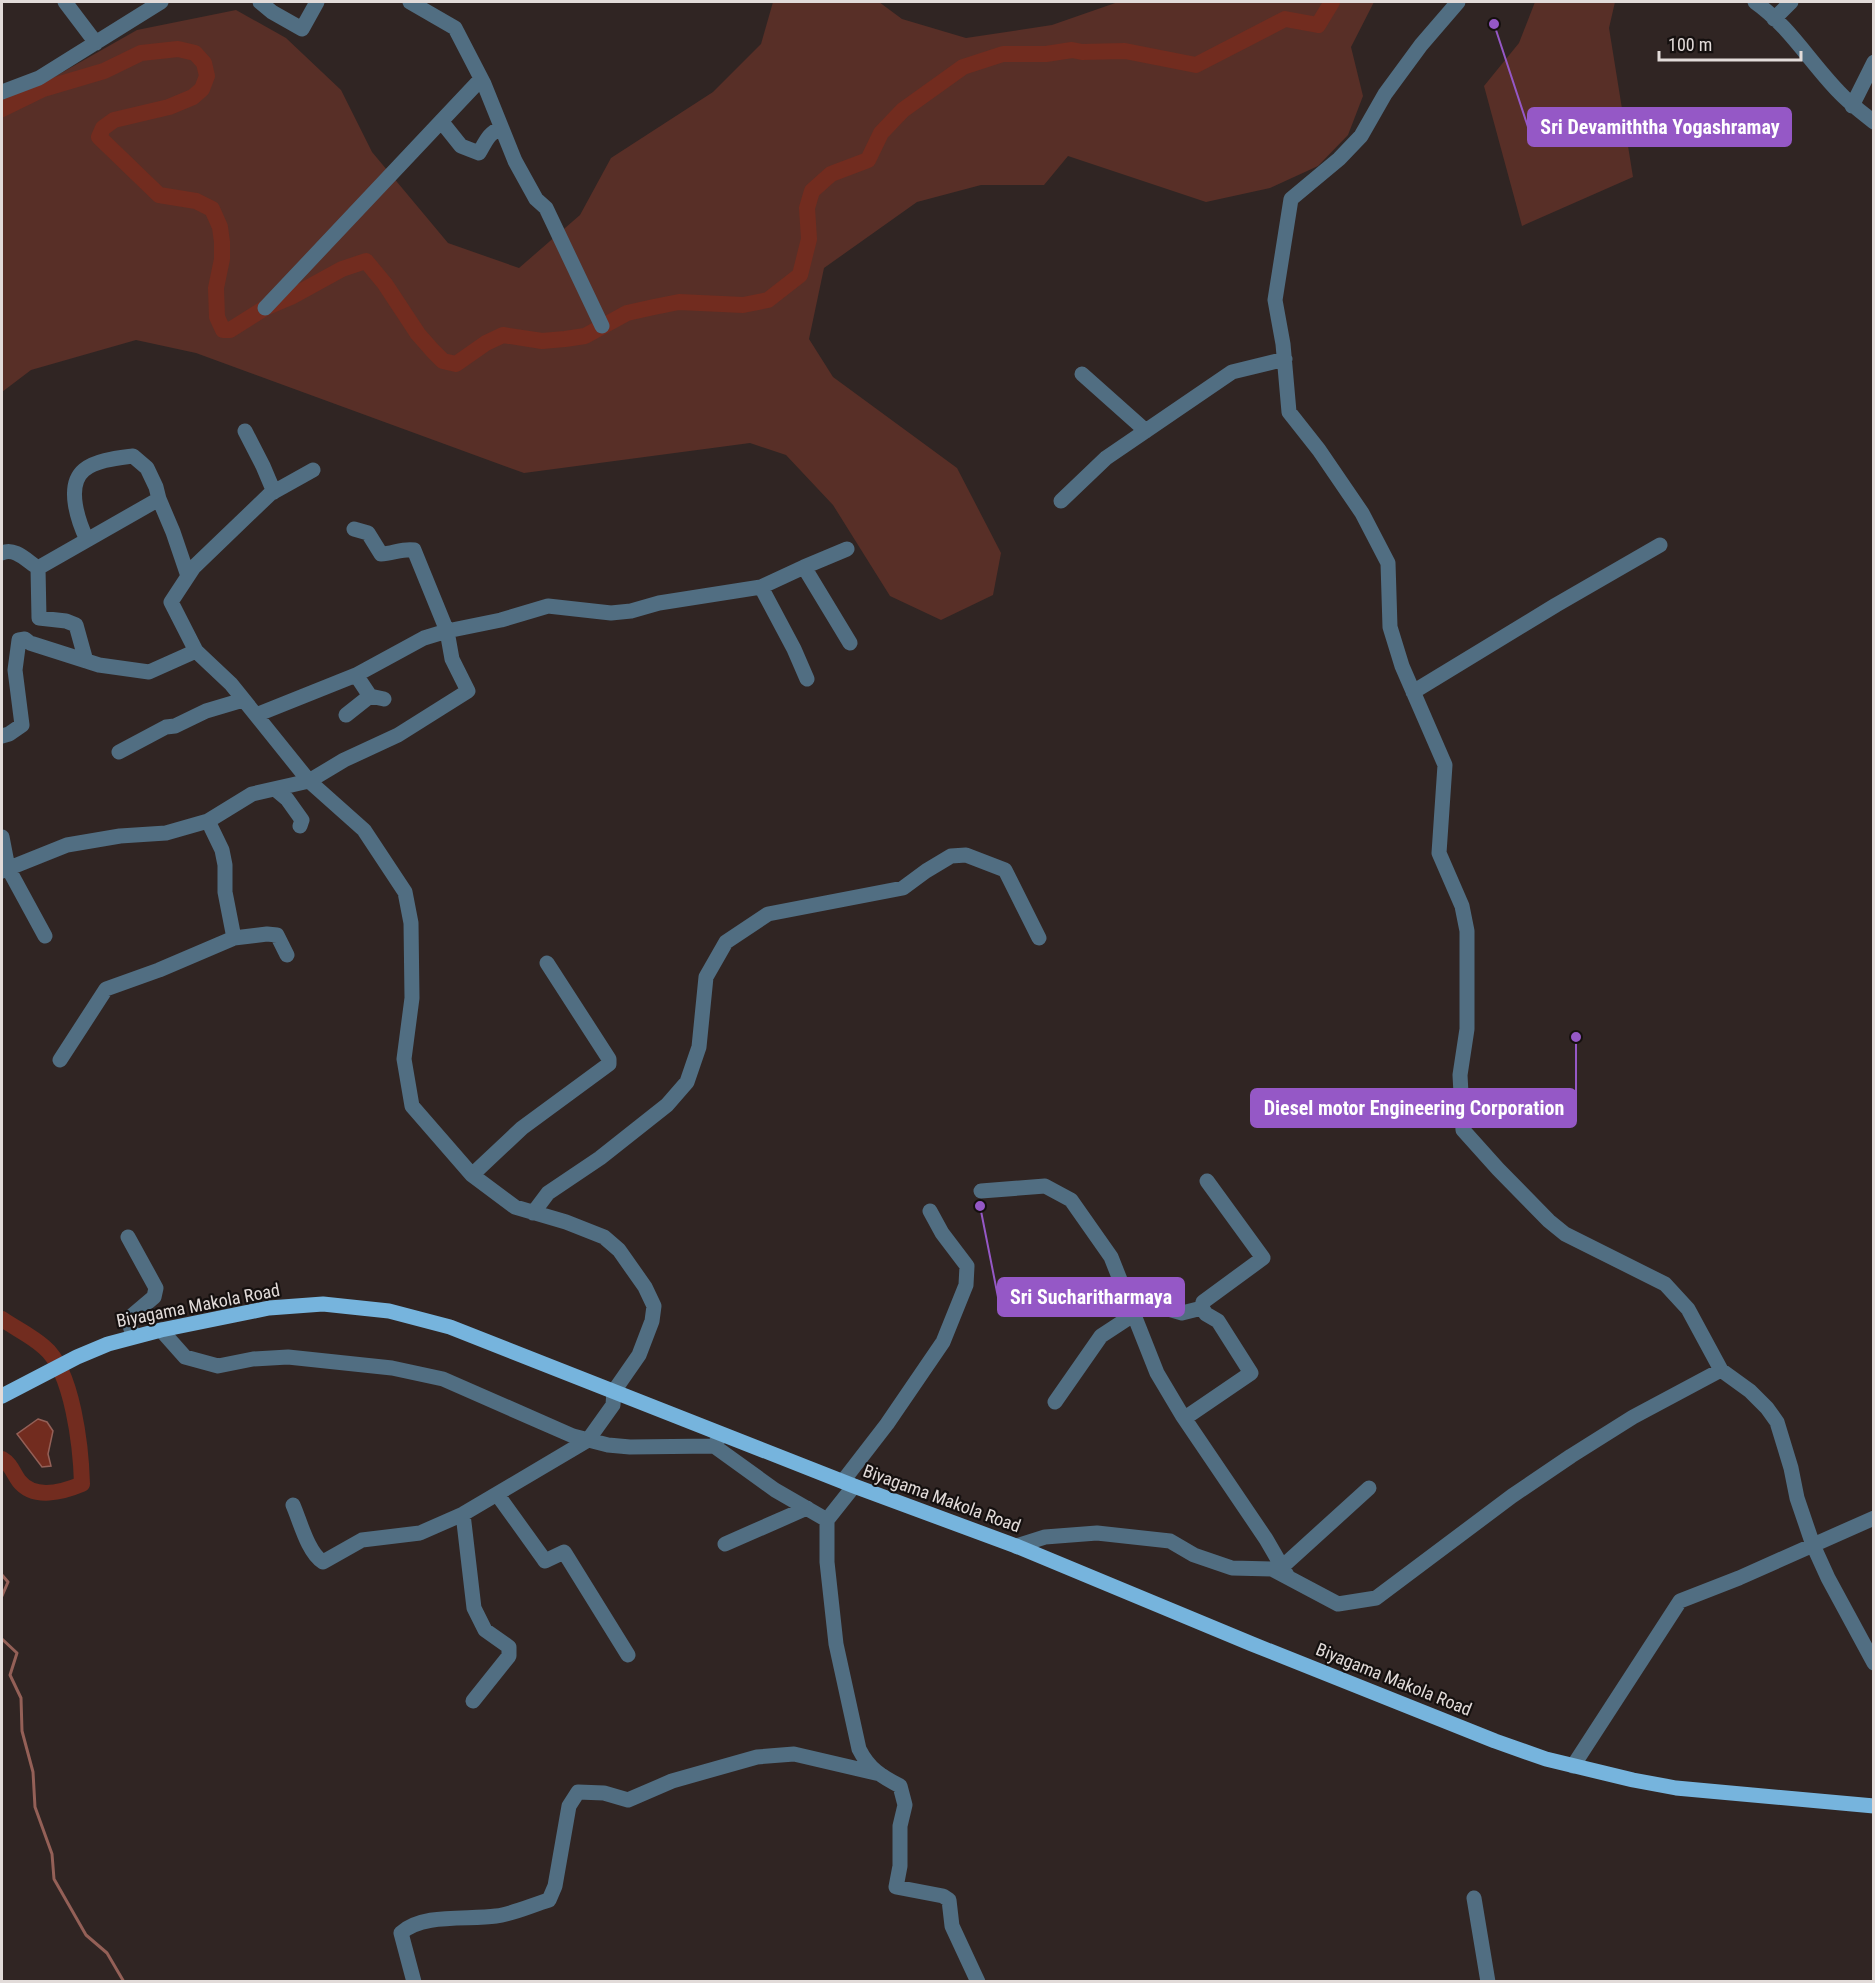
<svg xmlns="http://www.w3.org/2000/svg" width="1875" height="1983" font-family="'Roboto Condensed',sans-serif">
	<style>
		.green { fill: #582f27 }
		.water { fill: #722c1f; stroke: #946057; stroke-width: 1.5 }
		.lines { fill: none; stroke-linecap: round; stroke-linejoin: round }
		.stream { stroke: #946057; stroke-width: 3 }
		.river { stroke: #722c1f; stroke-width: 16 }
		.minor { stroke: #516e82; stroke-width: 15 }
		.major { stroke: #76b4dd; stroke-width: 15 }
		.labels { text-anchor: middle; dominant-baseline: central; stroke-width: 4.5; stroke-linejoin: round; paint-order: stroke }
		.street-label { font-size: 18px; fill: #e2dbd9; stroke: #15100f }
		.leader { fill: none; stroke: #9558c6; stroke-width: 2 }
		.callout-dot { fill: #9558c6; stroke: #15100f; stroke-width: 2 }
		.callout { fill: #9558c6; stroke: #9558c6; stroke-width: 2 }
		.callout-label { font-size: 20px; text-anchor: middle; font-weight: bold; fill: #fff }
	</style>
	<rect width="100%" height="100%" fill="#302523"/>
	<path class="green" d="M773,2H879L902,19L966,38L1052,25L1118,2H1374L1351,47L1363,96L1348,135L1318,166L1270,188L1206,202L1068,156L1044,185H981L917,202L824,268L809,339L833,377L957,468L1001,553L993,595L941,620L890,596L833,505L786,455L750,443L524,473L196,353L136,340L31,370L2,392V98L54,77L137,30L236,10L286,38L341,90L372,152L448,243L519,268L580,215L611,158L713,92L761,44Z
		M1535,2H1615L1609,28L1633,177L1522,226L1484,86L1519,43Z"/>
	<path class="water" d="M38,1419L47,1422L53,1431L48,1454L51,1466L42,1467L17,1434Z"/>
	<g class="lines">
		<path class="stream" d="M2,1575L8,1582L2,1596
			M2,1639L17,1653L10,1675L21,1698L22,1731L33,1772L35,1807L52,1854L54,1879L86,1935L107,1953L124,1982"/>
		<path class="river" d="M2,109L43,89L104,71L141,53L178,49L195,53L204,63L207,76L202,89L193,97L169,107L114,120L103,128L99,137L159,195L196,201L212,209L220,227L222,242V259L216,288L217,317L223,330H230L265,308L291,297L342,269L366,261L385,284L418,334L433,351L443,361L456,364L486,343L503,335L542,341L565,339L585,336L627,313L654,307L679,302L743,305L768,300L800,275L809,239L807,208L812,191L831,174L868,160L881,133L903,110L963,67L1003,54H1046L1072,50L1082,52L1125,51L1196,65L1285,19L1318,25L1332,2
			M2,1319C15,1328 32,1336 44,1347C73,1371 81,1448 82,1484C63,1492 34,1500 19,1481C13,1473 11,1464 2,1459"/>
		<path class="minor" d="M65,2L96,43
			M260,2L272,12L302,29L317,2
			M410,2L455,28L484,84L515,161L536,199L546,208L602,326
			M1458,2L1421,45L1385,94L1361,136L1339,159L1291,199L1275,300L1283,344L1289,412L1319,450L1362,513L1388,563L1390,627L1402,666L1445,765L1439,853L1462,906L1467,931V1029L1460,1075L1463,1130L1498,1169L1549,1221L1565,1234L1665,1284L1688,1309L1721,1370L1750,1391L1767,1408L1777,1422L1791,1468L1797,1498L1813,1545L1828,1578L1874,1663
			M1755,2C1788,25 1810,62 1838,91C1849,103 1861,112 1874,122
			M1774,19L1791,2
			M2,92L39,78L161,2
			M1852,106L1874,62
			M441,121L461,146L479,153C485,143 489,132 501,128
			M265,308L481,79
			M1082,374L1146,431
			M245,431L263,466L274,492
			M313,470L270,494L194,567L171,602L196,651L231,684L309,781L344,760L398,735L468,691L452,659L447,631L501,620L548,606L611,613L631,611L659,603L761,587L804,567L847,549
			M1061,501L1106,458L1232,372L1285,359
			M87,540C79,523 65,486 84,470C96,460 118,458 133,456L147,468L156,487L159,499L173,532L188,576
			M2,553C15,547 27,561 38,568
			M804,567L850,643
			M38,568L159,499
			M38,568L39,618L66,621L76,625L86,661
			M761,587L794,649L807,679
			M356,675L370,696L384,699
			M1413,692L1556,605L1660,545
			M256,715L356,675L424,638L447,631L414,550C403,548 392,554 381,554L368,533L354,529
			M346,715L370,696
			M2,736L9,734L22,725L15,670L19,640L25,639L30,643L99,665L149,672L196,651
			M119,752L166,727L175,726L206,711L243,700
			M275,789L287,799L302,820L300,826
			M2,837L8,868L45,936
			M2,871L67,845L120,836L166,833L208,821L252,794L309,781L364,830L405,892L411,923L412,998L404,1059L412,1106L472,1175L515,1207L566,1222L604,1237L619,1250L645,1287L654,1306L652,1321L639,1355L614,1391L613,1405L588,1440L463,1514L420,1533L362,1540L323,1562C308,1553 300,1521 293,1505
			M234,938L267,934L277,935L287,955
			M60,1060L106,989L159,970L234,938L225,892V865L222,850L208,821
			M472,1175L522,1128L609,1064V1059L547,963
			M981,1191L1045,1186L1071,1200L1111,1257L1157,1373L1182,1415L1266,1539L1288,1577
			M533,1213L548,1193L600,1158L667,1105L687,1082L699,1047L706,977L726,942L768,914L903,888L926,871L951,856L966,855L1005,870L1039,938
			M128,1237L156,1288L154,1297L128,1319L133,1336
			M161,1330L185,1357L218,1366L253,1359L288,1357L392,1368L443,1379L573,1436L608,1445L630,1447L714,1446
			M1055,1402L1101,1336L1133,1315L1140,1306L1151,1304L1182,1313L1202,1308
			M1185,1418L1251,1373L1218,1321L1206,1314L1202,1308L1203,1302L1263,1258L1207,1181
			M719,1438L714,1446L775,1490L827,1520
			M843,1481L887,1424L943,1342L966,1285L967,1266L942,1233L930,1211
			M854,1486L827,1520V1562L836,1644L859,1749C869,1769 881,1776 900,1786L905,1805L900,1826V1866L896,1887L943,1896L949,1900L952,1926L978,1982
			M497,1494L543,1558L545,1561L564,1552L566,1555L628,1655
			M463,1514L474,1608L485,1630L509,1647V1656L473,1701
			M725,1544L807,1508
			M1016,1546L1045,1537L1097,1533L1170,1541L1194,1555L1232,1568L1272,1569L1338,1604L1376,1598L1512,1496L1571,1456L1633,1417L1721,1370
			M1282,1567L1369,1488
			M1573,1766L1680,1601L1739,1578L1874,1518
			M1474,1898L1488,1982
			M414,1982L401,1933C422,1913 468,1920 496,1916C513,1914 532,1905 549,1900L555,1886L569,1806L578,1792L604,1793L628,1800L672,1781L757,1757L794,1754L880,1774"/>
		<path class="major" d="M2,1396L77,1357L108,1344L161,1330L269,1308L323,1304L389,1311L450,1327L854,1486L1016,1546L1252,1644L1495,1741L1546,1759L1633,1780L1676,1788L1874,1806"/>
	</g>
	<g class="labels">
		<g class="street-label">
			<text transform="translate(198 1305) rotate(-11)">Biyagama Makola Road</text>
			<text transform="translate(942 1498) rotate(20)">Biyagama Makola Road</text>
			<text transform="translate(1394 1679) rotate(22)">Biyagama Makola Road</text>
		</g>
	</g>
	<path class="leader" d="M1494 24L1528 127M1576 1037L1576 1108M980 1206L998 1297"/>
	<g class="callout-dot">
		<circle cx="1494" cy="24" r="6"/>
		<circle cx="1576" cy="1037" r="6"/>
		<circle cx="980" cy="1206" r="6"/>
	</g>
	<g class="callout">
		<rect x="1528" y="108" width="263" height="38" rx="6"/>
		<rect x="1251" y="1089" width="325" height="38" rx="6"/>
		<rect x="998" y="1278" width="186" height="38" rx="6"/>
	</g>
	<g class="callout-label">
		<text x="1660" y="134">Sri Devamiththa Yogashramay</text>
		<text x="1414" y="1115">Diesel motor Engineering Corporation</text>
		<text x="1091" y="1304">Sri Sucharitharmaya</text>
	</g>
	<rect width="1875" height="1983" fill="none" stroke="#e2dbd9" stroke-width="6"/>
	<path d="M1659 51v9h142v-9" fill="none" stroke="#e2dbd9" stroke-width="3"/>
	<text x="1668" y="51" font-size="18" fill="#e2dbd9" stroke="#15100f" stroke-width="4.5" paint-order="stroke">100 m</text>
</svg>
